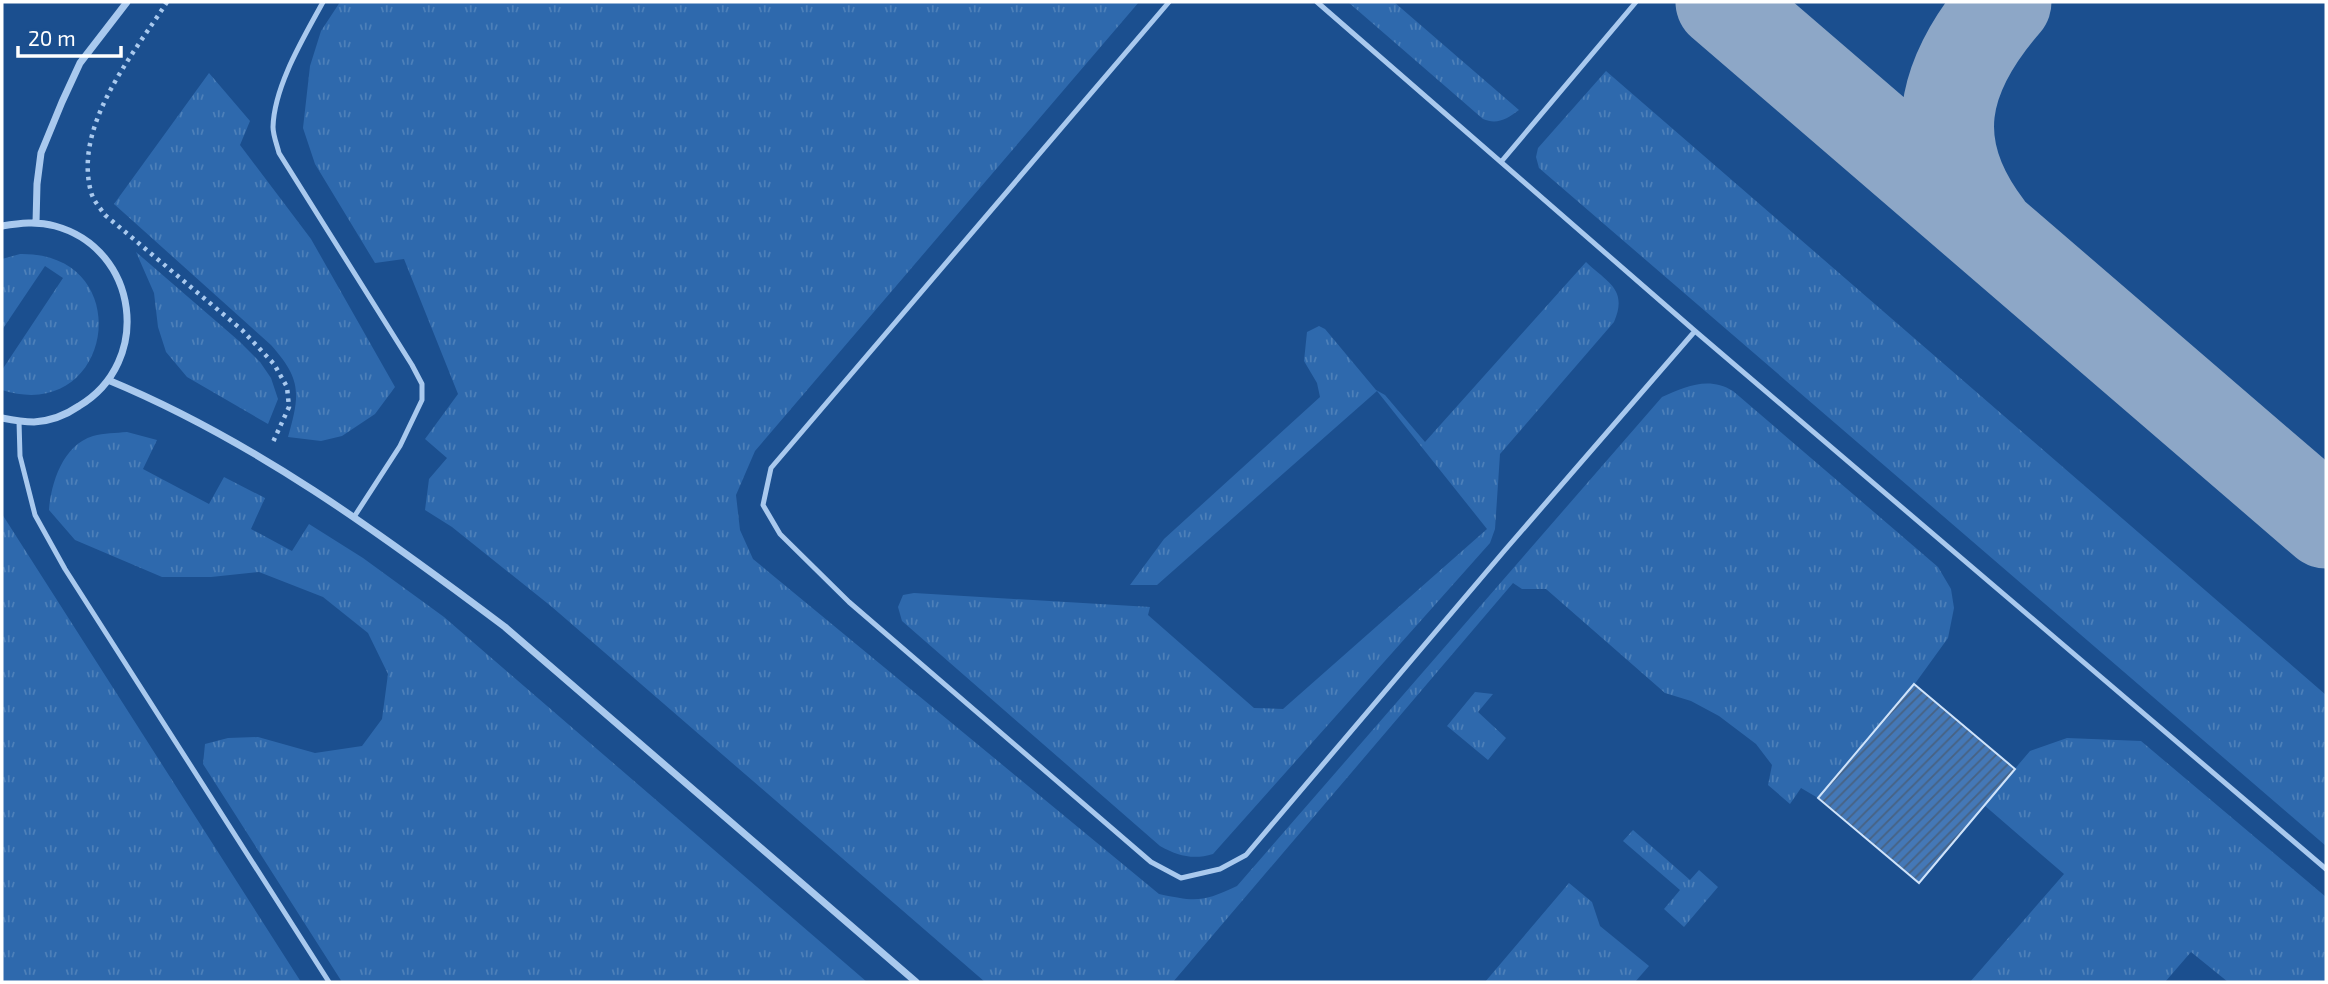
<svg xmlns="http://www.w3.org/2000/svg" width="2328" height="984" font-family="'Exo 2',sans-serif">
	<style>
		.grass { fill: url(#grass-tufts) }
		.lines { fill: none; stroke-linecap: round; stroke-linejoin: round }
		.taxiway { stroke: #8da7c7; stroke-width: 93 }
		.building { fill: url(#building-hatch); stroke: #cfe3fa; stroke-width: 2 }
		.path { stroke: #a9c9ee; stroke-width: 4.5; stroke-dasharray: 3.5 5; stroke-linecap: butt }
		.service { stroke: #a9c9ee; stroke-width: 5 }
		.minor { stroke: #a9c9ee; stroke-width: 7 }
	</style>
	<defs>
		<pattern id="grass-tufts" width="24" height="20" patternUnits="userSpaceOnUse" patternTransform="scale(1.75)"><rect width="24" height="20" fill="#2e69ad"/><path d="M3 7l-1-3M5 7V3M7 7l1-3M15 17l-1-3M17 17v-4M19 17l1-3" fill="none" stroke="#4d80b9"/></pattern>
		<pattern id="building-hatch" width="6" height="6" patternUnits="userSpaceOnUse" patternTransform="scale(1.75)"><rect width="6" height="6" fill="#4478b7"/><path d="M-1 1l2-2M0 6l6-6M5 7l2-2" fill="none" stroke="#486282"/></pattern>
	</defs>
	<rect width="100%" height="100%" fill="#1b4f8f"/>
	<path class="grass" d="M340,2H1139L755,451L736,495L740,530L753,559L1159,894C1196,902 1203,902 1237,886L1662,397C1686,386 1709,376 1733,391L1938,567L1951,589L1954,608L1948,638L1914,685L1818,798L1801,788L1790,804L1768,785L1772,765L1756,744L1719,716L1691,701L1665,693L1546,589H1522L1513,583L1173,982H985L552,607L452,527L425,510L429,479L447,458L425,439L458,394L404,259L375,263L315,164L303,128L310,66L321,31Z
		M1348,2H1394L1519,110C1507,119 1497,125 1483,119Z
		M1606,71L2326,695V846L1539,168L1536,157L1538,148Z
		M209,73L250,121L240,145L311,239L395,387L375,414L342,436L321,441L288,437C300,394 302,380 271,345L114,204Z
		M136,252L239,341L260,362L271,378L278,399L268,424L187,377L166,352L158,327L154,293Z
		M20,254C140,252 114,426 2,390V370L63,278L45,266L2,330V259Z
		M1586,262C1608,283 1628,289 1614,322L1500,454L1495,529L1490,543L1213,854C1193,860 1178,856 1160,846L902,621L898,607L903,595L914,593L1150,607L1148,615L1254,708L1283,709L1487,529L1377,391L1157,585H1130L1164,539L1320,397L1317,383L1304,361L1307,332L1319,326L1325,329L1376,390L1385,395L1425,442Z
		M127,432L157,440L143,469L209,504L224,477L265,498L251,529L292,551L309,524L363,558L444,617L867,982H342L203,764L205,744L228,738L258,737L315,753L362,746L382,719L388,674L368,633L323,597L259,572L211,577H162L75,540L49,510C51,483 63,445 93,436C104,433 116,433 127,432Z
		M2,514L301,982H2Z
		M1475,692L1493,694L1478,712L1506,738L1488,760L1447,726Z
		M2067,738L2141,741L2326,897V982H2228L2191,952L2165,982H1970L2064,874L1984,805L2030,751Z
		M1633,830L1690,880L1699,870L1718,887L1684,927L1664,909L1680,890L1623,841Z
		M1569,883L1592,902L1600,926L1649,966L1635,982H1485Z"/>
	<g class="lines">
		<path class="taxiway" d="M1722,2L2326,522
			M1987,228C1924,146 1941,76 2005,2"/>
	</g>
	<path class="building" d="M1914,684L2015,769L1919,883L1818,798Z"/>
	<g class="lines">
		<path class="path" d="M167,2C133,55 73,125 91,192C93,200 100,208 105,215L242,330L274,364L287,387L289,407L273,442"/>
		<path class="service" d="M323,2C304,37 274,86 273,127C273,135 277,145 279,153L412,365L422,384V400L400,446L354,517
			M1169,2L771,468L763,505L780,534L849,602L1151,862L1181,878L1220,869L1246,855L1505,550L1695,331
			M1317,2L1695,331L2326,869
			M1501,162L1636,2
			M19,421L20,456L35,515L65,569L329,982"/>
		<path class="minor" d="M36,223L37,184L41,153L62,102L80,63L127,2
			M2,226C20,223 37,221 55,226C139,249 153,362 79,406C66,415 50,421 34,422C23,422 12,420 2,418
			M108,380C253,440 380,533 505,627L916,982"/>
	</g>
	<rect width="2328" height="984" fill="none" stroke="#ffffff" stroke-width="7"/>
	<path d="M18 46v10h103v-10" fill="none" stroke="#ffffff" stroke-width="3.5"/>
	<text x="28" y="46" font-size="21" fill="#ffffff" stroke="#1b4f8f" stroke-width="5" paint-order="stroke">20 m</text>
</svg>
